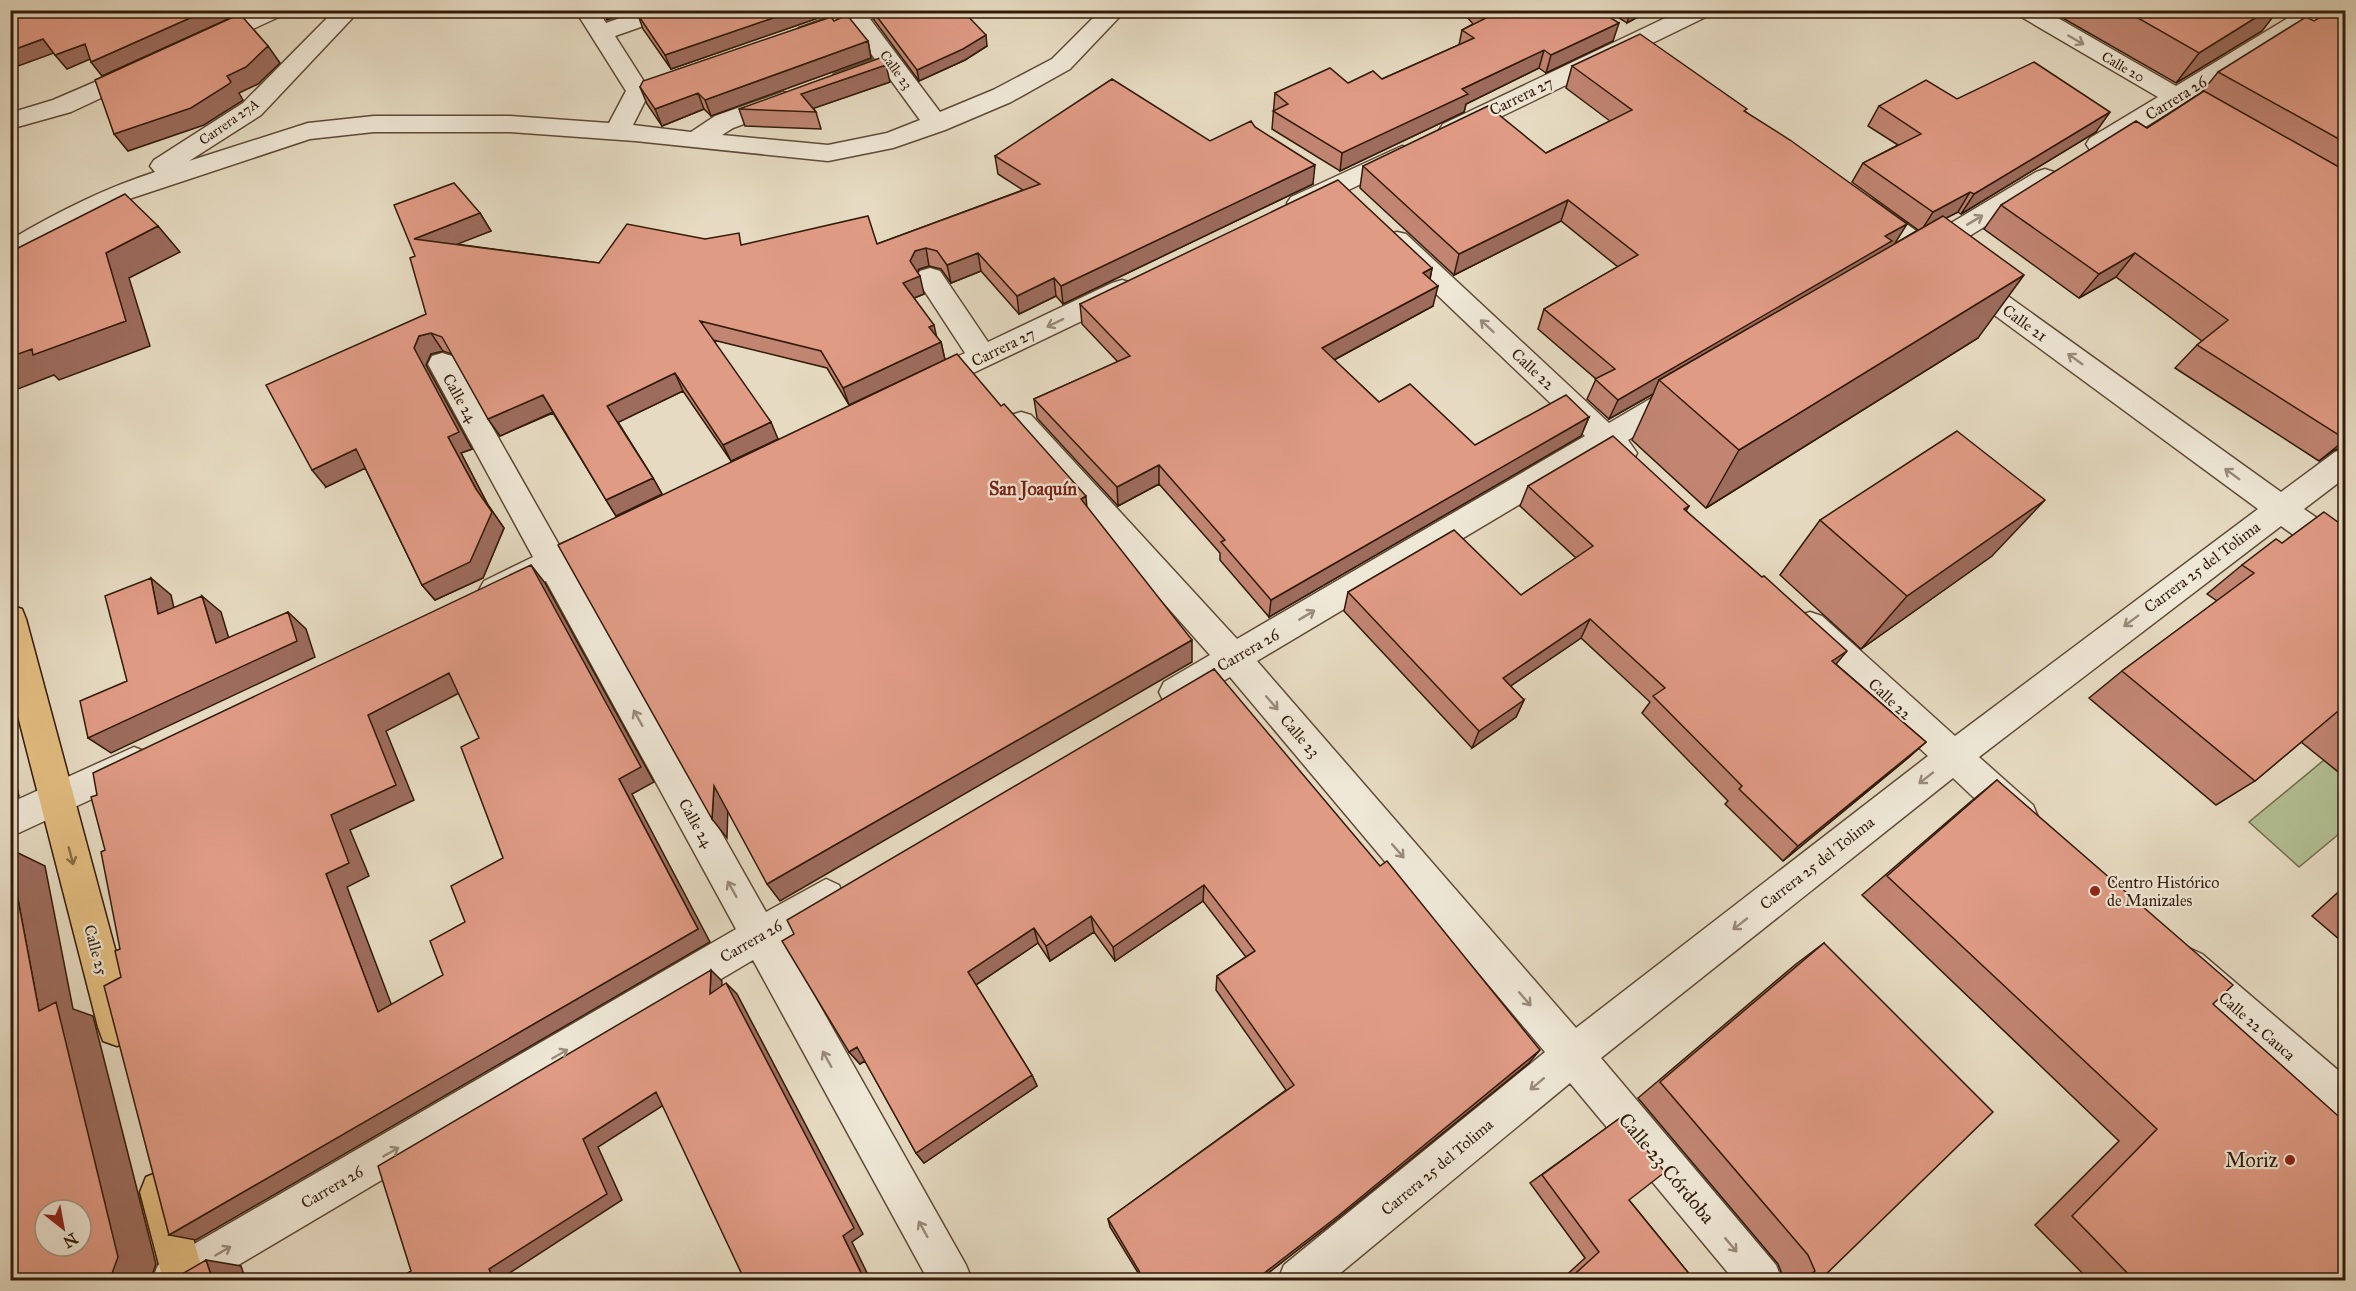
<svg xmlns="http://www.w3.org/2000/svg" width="2356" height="1291" font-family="'IM FELL Great Primer',serif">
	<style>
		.green { fill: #b3c094; stroke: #726d4e; stroke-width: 1.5 }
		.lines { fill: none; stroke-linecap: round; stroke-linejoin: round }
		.minor-casing { stroke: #5f4a36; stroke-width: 3 }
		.major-casing { stroke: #321a08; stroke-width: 3 }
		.path { stroke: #321a08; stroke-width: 3; stroke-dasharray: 4 2; stroke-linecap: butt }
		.minor { fill: #efe8d7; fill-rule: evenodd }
		.major { fill: #e3be81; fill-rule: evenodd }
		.wall { fill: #c18572; stroke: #321a08; stroke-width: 1.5 }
		.shaded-wall { fill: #9d6c5d; stroke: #321a08; stroke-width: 1.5 }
		.building { fill: #e09b85; stroke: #321a08; stroke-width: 1.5; fill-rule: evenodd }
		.oneway { stroke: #9a8b7a }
		.oneway2 { stroke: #8a6c44 }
		.poi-dot { fill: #8f2418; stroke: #efe8d7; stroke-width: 2 }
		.labels { text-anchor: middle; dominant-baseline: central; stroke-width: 4.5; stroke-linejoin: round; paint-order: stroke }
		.far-street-label { font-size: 14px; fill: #321a08; stroke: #efe8d7 }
		.street-label { font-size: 16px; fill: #321a08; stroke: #efe8d7 }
		.poi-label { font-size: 16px; fill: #321a08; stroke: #efe8d7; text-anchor: start }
		.neighbourhood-label { font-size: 18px; font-weight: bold; fill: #7a1f14; stroke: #efe8d7 }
		.near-poi-label { font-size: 20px; fill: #321a08; stroke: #efe8d7; text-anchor: end }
		.near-street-label { font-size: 20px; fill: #321a08; stroke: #efe8d7 }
	</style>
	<rect width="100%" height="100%" fill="#e6dbc2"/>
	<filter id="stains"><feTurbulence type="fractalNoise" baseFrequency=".00333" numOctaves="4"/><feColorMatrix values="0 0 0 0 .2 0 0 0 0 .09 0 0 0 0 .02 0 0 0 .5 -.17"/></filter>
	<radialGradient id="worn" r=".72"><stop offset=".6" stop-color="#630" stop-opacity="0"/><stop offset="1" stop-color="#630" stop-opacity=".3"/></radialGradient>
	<path class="green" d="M2324,760L2345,778V829L2299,867L2249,822Z"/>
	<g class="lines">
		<g class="minor-casing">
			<path id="minor" d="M255,10H286L283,15L216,46L208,48L200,46L196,41L200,36Z
				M335,10H360L261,115L189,161L308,123L374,116H510L609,123L626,91L575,10H598L606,23L643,10H678L675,15L615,36L650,91L633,125L691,132L715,116L783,92L792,94L795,100L792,106L733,128L722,135L828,145L887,133L920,120L885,72L843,87L834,84L831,79L834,74L875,59L850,26L807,40L799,38L795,33L799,28L849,10H884L881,15L870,19L940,112L993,90L1052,59L1101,10H1126L1070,69L1011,102L945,130L893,148L828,161L635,141L510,132H374L310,139L132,198L76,224L20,260L10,262V240C57,212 103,189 155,172L150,166L154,160L243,103Z
				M1682,10H1713L1710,15L1461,136L1452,138L1443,136L1439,130L1443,124Z
				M2015,10H2044L2176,86L2301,10H2329L2326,15L2194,97L2202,101L2205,107L2202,113L2193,115L2176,108L2108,150L2099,152L2090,150L2086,144L2090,138L2158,97L2018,15Z
				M139,63L148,66L151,71L148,76L71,112L10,129V113L53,100Z
				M1402,146L1411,148L1415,154L1411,160L1309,209L1300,212L1291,209L1287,203L1291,197Z
				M2045,169L2054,172L2058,178L2054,184L1945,251L2281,492L2335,452L2346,448V477L2304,509L2346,538V569L2335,565L2281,526L1979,757L2033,805L2038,817L2033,829L2020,833L2007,829L1953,778L1601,1058L1776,1265L1782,1280H1734L1570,1083L1332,1280H1278L1284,1265L1545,1052L1230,677L1188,702L1176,707L1164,702L1159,692L1164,682L1210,655L1011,431L1006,423L1011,415L1021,412L1031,415L1237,639L1585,436L1388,248L1384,241L1388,234L1397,232L1406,234L1609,423L1672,386L1682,383L1692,386L1697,394L1692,402L1628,440L1637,453L1633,461C1620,465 1614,464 1604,454L1257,661L1576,1028L1928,756L1798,636L1794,626L1798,616L1810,612L1822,616L1955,736L2258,509L1921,261L1913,259L1910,253L1855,212L1851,206L1855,200L1864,197L1873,200L1926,238L2036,172Z
				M930,268L940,271L988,342L1112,283L1122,280L1132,283L1136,290L1132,297L925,396L915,393L910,385L915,377L965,353L916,278L920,271Z
				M442,353L452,356L559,545L605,525L616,529L621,538L616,547L572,568L766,912L826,879L839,885L844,897L839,909L784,942L966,1265L972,1280H928L753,960L213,1280H152L158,1265L736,929L546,581L495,603L484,599L479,590L484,581L533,557L428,364L432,356Z
				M134,747L146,752L151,763L146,774L10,837V803Z
				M2189,948L2202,954L2346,1077V1124L2332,1118L2176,980L2170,967L2176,954Z"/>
		</g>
		<g class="major-casing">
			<path id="major" d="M10,605L22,609L26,619L136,1027L131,1041L117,1046L103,1041L98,1027L10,685Z
				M161,1171L176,1177L205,1280H163L140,1192L146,1177Z"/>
		</g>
		<path class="path" d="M10,199L14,209"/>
		<use href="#minor" class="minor"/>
		<use href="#major" class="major"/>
	</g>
	<path class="wall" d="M649,10H820L821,17L671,69L643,29L638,15Z
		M872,10H962L987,46L965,60L919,81L874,20Z
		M1461,10H1598L1613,41L1546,73L1539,68L1466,104L1464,112L1340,171L1272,129L1275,93L1348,83L1382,79L1459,45L1462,30L1473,24Z
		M1606,10H1647V12L1627,23Z
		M2061,10H2278L2262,31L2176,83L2061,17Z
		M2346,10V447L2334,450L2319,461L2175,368L2197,345L2202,341L2116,277L2079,298L1984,229L2001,205L2147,128L2202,92L2218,72Z
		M834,21L868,41L871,58L711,116L704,109L662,126L647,104L640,87Z
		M1572,66L1746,112L1896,243L1918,230L1852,182L1863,163L1898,145L1868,126L1879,106L1957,99L2096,132L1961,214L1958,212L1946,218L1978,338L1706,508L1632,440L1653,394L1609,419L1587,399L1596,379L1538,329L1544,309L1618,267L1561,221L1454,275L1360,188L1363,166L1546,153L1610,121L1566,88Z
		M890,82L813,108L816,112L821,129L745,126L739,109Z
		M1255,127L1313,184L1063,304L1056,296L1019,314L981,271L951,283L941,269L929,266L919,269L917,273L924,294L914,298L936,337L941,342L945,360L849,405L827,368L713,340L778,439L731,461L683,391L618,422L653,478L662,494L616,516L553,413L500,436L452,354L443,351L431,354L426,365L472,449L461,453L488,505L504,528L483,578L435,600L422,585L365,468L326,487L426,314L415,256L480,213L491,231L456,244L599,263L705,239L743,245L877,244L1023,190L998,174L995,156L1210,141Z
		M1432,268L1430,279L1433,306L1334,360L1379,402L1475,445L1589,417L1581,436L1269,617L1220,560V553L1159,484L1118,506L1037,418L1034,399L1118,362L1082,324L1080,304Z
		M1528,486L1689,506L1686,511L1836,664L1926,742L1908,758L1783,861L1725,804L1728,801L1642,713L1650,702L1581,638L1510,686L1524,700L1516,717L1472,748L1344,611L1348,592L1521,595L1576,558L1520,506Z
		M1820,520L1992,556L1861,649L1780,575Z
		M2346,528V778L2301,742L2255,781L2216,805L2089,698L2122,671L2217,601L2207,594L2242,565L2282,543Z
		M1214,669L1529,1063L1332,1223L1258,1281H1143L1110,1227L1108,1219L1286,1090L1216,990L1217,976L1246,957L1203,901L1115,961L1094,932L1050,961L1038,943L976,985L1032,1075L1037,1086L924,1163L916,1153L865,1061L860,1064L849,1052Z
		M1997,780L2213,1004L2346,1281H2090L2035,1225L2119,1141L1862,895L1969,803Z
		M2346,885V945L2312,916Z
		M1824,943L1819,1281H1782L1784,1279L1778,1264L1638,1098L1796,964Z
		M1620,1118L1629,1200L1695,1281H1560L1585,1258L1530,1183Z"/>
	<path class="shaded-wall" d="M208,10H234L237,15L102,76L91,62Z
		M238,10H250L240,14Z
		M603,10H635L607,20Z
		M796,10H820L821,17L671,69L665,55Z
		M1631,10H1647V12L1627,23Z
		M2268,10H2278L2262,31L2176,83L2199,53Z
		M1619,23L1613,41L1546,73L1551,55Z
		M986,35L987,46L965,60L919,81L917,70Z
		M43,39L54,53L10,69V51Z
		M868,41L871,58L711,116L705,100Z
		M85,44L95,57L67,69L55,55Z
		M268,46L280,63L258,84L239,93L243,100L242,101L204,125L128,151L114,134L227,76Z
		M1544,50L1539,68L1466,104L1464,112L1340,171L1342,153L1462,89Z
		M886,65L890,82L806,111L801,94Z
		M698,93L704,109L662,126L655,109Z
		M2110,112L2096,132L1961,214L1974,194Z
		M1315,165L1313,184L1063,304L1061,286Z
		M1970,192L1958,212L1921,231L1933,212Z
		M1568,200L1561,221L1454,275L1459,254Z
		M480,213L491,231L425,257L414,239Z
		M1907,224L1894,245L1659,380L1653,394L1609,419L1618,400L1885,236Z
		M158,226L180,252L129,278L150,346L59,380L54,375L18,389L10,382V357L106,253Z
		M926,248L929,266L919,269L915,278L920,276L924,294L907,301L903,283L910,261L915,251Z
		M978,253L981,271L951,283L947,265Z
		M2135,253L2116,277L2079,298L2099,274Z
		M1432,268L1428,289L1423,273Z
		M2024,275L1978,338L1706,508L1739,450Z
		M1054,278L1056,296L1019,314L1017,296Z
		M1438,286L1433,306L1319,368L1322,348Z
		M934,325L938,343L929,327Z
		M431,333L443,351L431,354L426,365L472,449L461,453L488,505L504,528L483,578L435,600L422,585L476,489L448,437L414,348L419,336Z
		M941,342L945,360L849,405L843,388Z
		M675,373L683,391L617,423L607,406Z
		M543,395L553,412L500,436L488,419Z
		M1589,417L1581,436L1269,617L1271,600Z
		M771,422L778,439L731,461L723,445Z
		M2346,439V447L2334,450L2319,461Z
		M356,449L370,466L326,487L312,470Z
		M1159,465V484L1118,506L1117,487Z
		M653,478L662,494L616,516L606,500Z
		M1086,496L1088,521L1081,499Z
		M2045,500L1992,556L1861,649L1907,596Z
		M531,565L545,583L654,782L632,794L710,942L196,1240L169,1235L698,929L619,779Z
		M151,578L171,595L179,630L158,614Z
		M202,596L221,612L235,659L216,643Z
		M288,612L306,629L315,657L111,753L88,738Z
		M1590,619L1581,638L1496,696L1503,678Z
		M1192,640V662L780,901L767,884Z
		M1847,651L1832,669V661Z
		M449,673L465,690L386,731L414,800L350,830L369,876L347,887L398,1022L378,1012L326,874L331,815L368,715Z
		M1524,700L1516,717L1472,748L1479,731Z
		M1926,742L1908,758L1783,861L1798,846Z
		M10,759L19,796L10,800Z
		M714,786L728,805L727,838L712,819Z
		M10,849L45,866L73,1009L93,1016L156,1264L150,1281L111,1276L39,1011L10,857Z
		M1204,885L1203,901L1115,961L1113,947Z
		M1091,916L1094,932L1050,961L1046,946Z
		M1034,928L1038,943L974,986L968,972Z
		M711,970L722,981L721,1004L710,994Z
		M726,983L737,994L863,1234L852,1242L871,1281H865L843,1236Z
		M857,1047L867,1059L860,1064L849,1052Z
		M1540,1050L1529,1063L1332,1223L1258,1281H1254Z
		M1032,1075L1037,1086L924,1163L916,1153Z
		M656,1092L670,1101L598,1147L622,1200L508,1274L511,1281H494L489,1269L583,1139Z
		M206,1260L241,1266L246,1281H213Z"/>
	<path class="building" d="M10,10H154L155,12L161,10H208L91,62L85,44L55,55L43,39L10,51Z
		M649,10H796L665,55L638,15Z
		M872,10H962L986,35L963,49L917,70Z
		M1482,10H1598L1619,23L1551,55L1544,50L1462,89L1468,94L1342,153L1273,111L1288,104L1275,93L1330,68L1348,83L1373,71L1382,79L1474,38L1462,30L1488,17Z
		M2124,10H2268L2199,53Z
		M2332,10H2346V143L2218,72L2306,17L2314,21Z
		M240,14L268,46L246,67L227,76L231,82L229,84L191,108L114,134L95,80Z
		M847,15L868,41L705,100L698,93L655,109L640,87L643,81L831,17L834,21Z
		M1640,34L1747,109L1744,111L1790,140L1907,224L1885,236L1892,241L1618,400L1595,379L1615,369L1544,309L1638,255L1568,200L1459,254L1363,166L1488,106L1546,153L1632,110L1572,66Z
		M880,58L886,65L801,94L816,112L739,109Z
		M2034,62L2110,112L1974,194L1970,192L1933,212L1863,163L1921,134L1879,106L1926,80L1957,99Z
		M1112,79L1210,141L1251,121L1255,127L1315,165L1061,286L1054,278L1017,296L978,253L947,265L937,251L926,248L915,251L910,261L920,276L903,283L934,325L929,327L941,342L843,388L821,351L700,321L771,422L723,445L675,373L607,406L653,478L606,500L543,395L488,419L442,337L431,333L419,336L414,348L459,432L448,437L476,489L492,512L470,562L422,585L356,449L312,470L266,385L426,314L410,258L415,256L394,205L454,183L480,213L414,239L599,263L627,224L705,239L739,233L741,245L868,216L877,244L1040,184L995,156Z
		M2204,91L2346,171L2345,439L2197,345L2228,320L2135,253L2099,274L2001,205L2136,121L2147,128Z
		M1338,180L1432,268L1423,273L1438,286L1322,348L1379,402L1410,384L1475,445L1566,395L1589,417L1271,600L1221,542L1225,540L1159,465L1117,487L1034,399L1130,356L1080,304Z
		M125,194L158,226L106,253L126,321L33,355L32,349L10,357V252Z
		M1943,216L2024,275L1739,450L1659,380Z
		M957,354L1001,406L1004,404L1086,496L1081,499L1192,640L767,884L714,786L712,819L558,545Z
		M1957,431L2045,500L1907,596L1820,520Z
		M1613,436L1689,506L1684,509L1762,577L1764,576L1847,651L1832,661L1926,742L1798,846L1739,789L1742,786L1653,696L1665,688L1590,619L1503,678L1524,700L1479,731L1348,592L1454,530L1521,595L1593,546L1528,486Z
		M2324,512L2346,528V719L2337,712L2255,781L2122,671L2254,573L2242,565L2276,539L2282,543Z
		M531,565L641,767L619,779L698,929L169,1235L104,986L121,977L115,951L120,949L101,852L105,850L91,797L97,795L93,773ZM449,673L479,738L461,747L503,858L451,886L465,922L430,941L443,975L378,1012L326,874L349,863L331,815L396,785L368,715Z
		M151,578L158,614L202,596L216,643L288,612L297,641L88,738L80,701L127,681L105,596Z
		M1214,669L1380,866L1387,861L1540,1050L1338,1216L1254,1281H1145L1108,1219L1294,1085L1217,976L1255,951L1204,885L1113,947L1091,916L1046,946L1034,928L968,972L1032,1075L916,1153L857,1047L849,1052L782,941L794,934L787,920Z
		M1997,780L2233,985L2213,1004L2346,1123V1281H2135L2072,1216L2157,1129L1887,876Z
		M10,857L39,1011L56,1002L118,1257L111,1276L177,1277L206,1260L213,1281H10ZM45,1210H81V1246H45Z
		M1824,943L1993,1112L1819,1281H1815L1810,1275L1815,1271L1808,1255L1660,1082Z
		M711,970L710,994L726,983L854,1228L843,1236L865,1281H745L656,1092L583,1139L607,1194L489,1269L494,1281H395L411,1271L378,1166Z
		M1620,1118L1665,1172L1629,1200L1695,1281H1567L1599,1252L1542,1175Z"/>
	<defs><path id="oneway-shaft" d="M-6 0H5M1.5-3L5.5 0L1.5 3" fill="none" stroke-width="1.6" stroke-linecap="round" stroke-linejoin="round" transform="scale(1.5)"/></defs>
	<g class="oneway">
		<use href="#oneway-shaft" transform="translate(2076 40) rotate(30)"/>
		<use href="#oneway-shaft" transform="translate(1975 220) rotate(-31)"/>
		<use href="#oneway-shaft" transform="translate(1055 323) rotate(154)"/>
		<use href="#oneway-shaft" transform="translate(1487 326) rotate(-137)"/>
		<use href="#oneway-shaft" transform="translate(2075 359) rotate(-144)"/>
		<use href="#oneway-shaft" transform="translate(2232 474) rotate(-144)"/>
		<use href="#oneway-shaft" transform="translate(1307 615) rotate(-31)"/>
		<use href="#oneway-shaft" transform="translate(2131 621) rotate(143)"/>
		<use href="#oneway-shaft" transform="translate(1272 703) rotate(49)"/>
		<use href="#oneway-shaft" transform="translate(638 718) rotate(-119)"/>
		<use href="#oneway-shaft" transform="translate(1926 778) rotate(142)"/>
		<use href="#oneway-shaft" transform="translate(1398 851) rotate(49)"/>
		<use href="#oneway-shaft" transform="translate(732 889) rotate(-119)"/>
		<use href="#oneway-shaft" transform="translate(1740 924) rotate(142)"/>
		<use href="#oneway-shaft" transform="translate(1525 999) rotate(49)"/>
		<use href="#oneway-shaft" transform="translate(560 1054) rotate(-30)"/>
		<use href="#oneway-shaft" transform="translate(827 1059) rotate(-119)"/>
		<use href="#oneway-shaft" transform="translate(1537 1084) rotate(140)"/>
		<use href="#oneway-shaft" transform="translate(391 1152) rotate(-30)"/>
		<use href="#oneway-shaft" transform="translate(923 1229) rotate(-119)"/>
		<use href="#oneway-shaft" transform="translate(1731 1245) rotate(50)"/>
		<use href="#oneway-shaft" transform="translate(223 1251) rotate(-30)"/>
	</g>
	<use class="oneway2" href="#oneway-shaft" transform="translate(71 856) rotate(75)"/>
	<g class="poi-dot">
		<circle cx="2095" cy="891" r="6"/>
		<circle cx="2290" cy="1160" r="6"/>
	</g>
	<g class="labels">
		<g class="far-street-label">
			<text transform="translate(2123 67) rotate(30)">Calle 20</text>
			<text transform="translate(896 70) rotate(54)">Calle 23</text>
			<text transform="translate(229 122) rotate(-35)">Carrera 27A</text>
		</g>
		<g class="street-label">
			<text transform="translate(1521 96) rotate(-26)">Carrera 27</text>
			<text transform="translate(2176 98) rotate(-32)">Carrera 26</text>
			<text transform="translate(2025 323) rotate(36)">Calle 21</text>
			<text transform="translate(1003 347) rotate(-26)">Carrera 27</text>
			<text transform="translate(1533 369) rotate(43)">Calle 22</text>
			<text transform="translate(460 398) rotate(61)">Calle 24</text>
			<text transform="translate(2202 567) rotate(-37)">Carrera 25 del Tolima</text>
			<text transform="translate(1248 650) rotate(-30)">Carrera 26</text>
			<text transform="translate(1890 699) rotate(43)">Calle 22</text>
			<text transform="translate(1300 736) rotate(49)">Calle 23</text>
			<text transform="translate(696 823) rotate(61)">Calle 24</text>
			<text transform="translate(1817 863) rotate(-38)">Carrera 25 del Tolima</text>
			<text transform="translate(751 941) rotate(-30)">Carrera 26</text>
			<text transform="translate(96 950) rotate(75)">Calle 25</text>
			<text transform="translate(2257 1026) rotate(41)">Calle 22 Cauca</text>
			<text transform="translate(1437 1167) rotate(-40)">Carrera 25 del Tolima</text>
			<text transform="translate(332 1187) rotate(-30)">Carrera 26</text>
		</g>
		<g class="poi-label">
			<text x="2107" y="882">Centro Histórico<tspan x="2107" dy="18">de Manizales</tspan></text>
		</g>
		<g class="neighbourhood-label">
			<text x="1033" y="489">San Joaquín</text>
		</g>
		<g class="near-poi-label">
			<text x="2278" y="1160">Moriz</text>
		</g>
		<g class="near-street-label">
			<text transform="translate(1667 1168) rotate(50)">Calle 23 Córdoba</text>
		</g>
	</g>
	<rect width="2356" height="1291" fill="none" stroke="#e6dbc2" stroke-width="36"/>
	<rect x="12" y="12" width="2332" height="1267" fill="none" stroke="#321a08" stroke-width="3"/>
	<rect x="18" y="18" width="2320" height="1255" fill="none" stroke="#321a08" stroke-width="1.5"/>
	<g transform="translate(63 1228) rotate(149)"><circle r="28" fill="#efe8d7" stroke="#a39684" stroke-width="1.5"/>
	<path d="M0-4.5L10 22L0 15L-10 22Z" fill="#8f2418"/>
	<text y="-9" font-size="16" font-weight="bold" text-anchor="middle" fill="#321a08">N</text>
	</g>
	<rect width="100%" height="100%" filter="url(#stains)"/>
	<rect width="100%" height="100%" fill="url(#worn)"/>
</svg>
